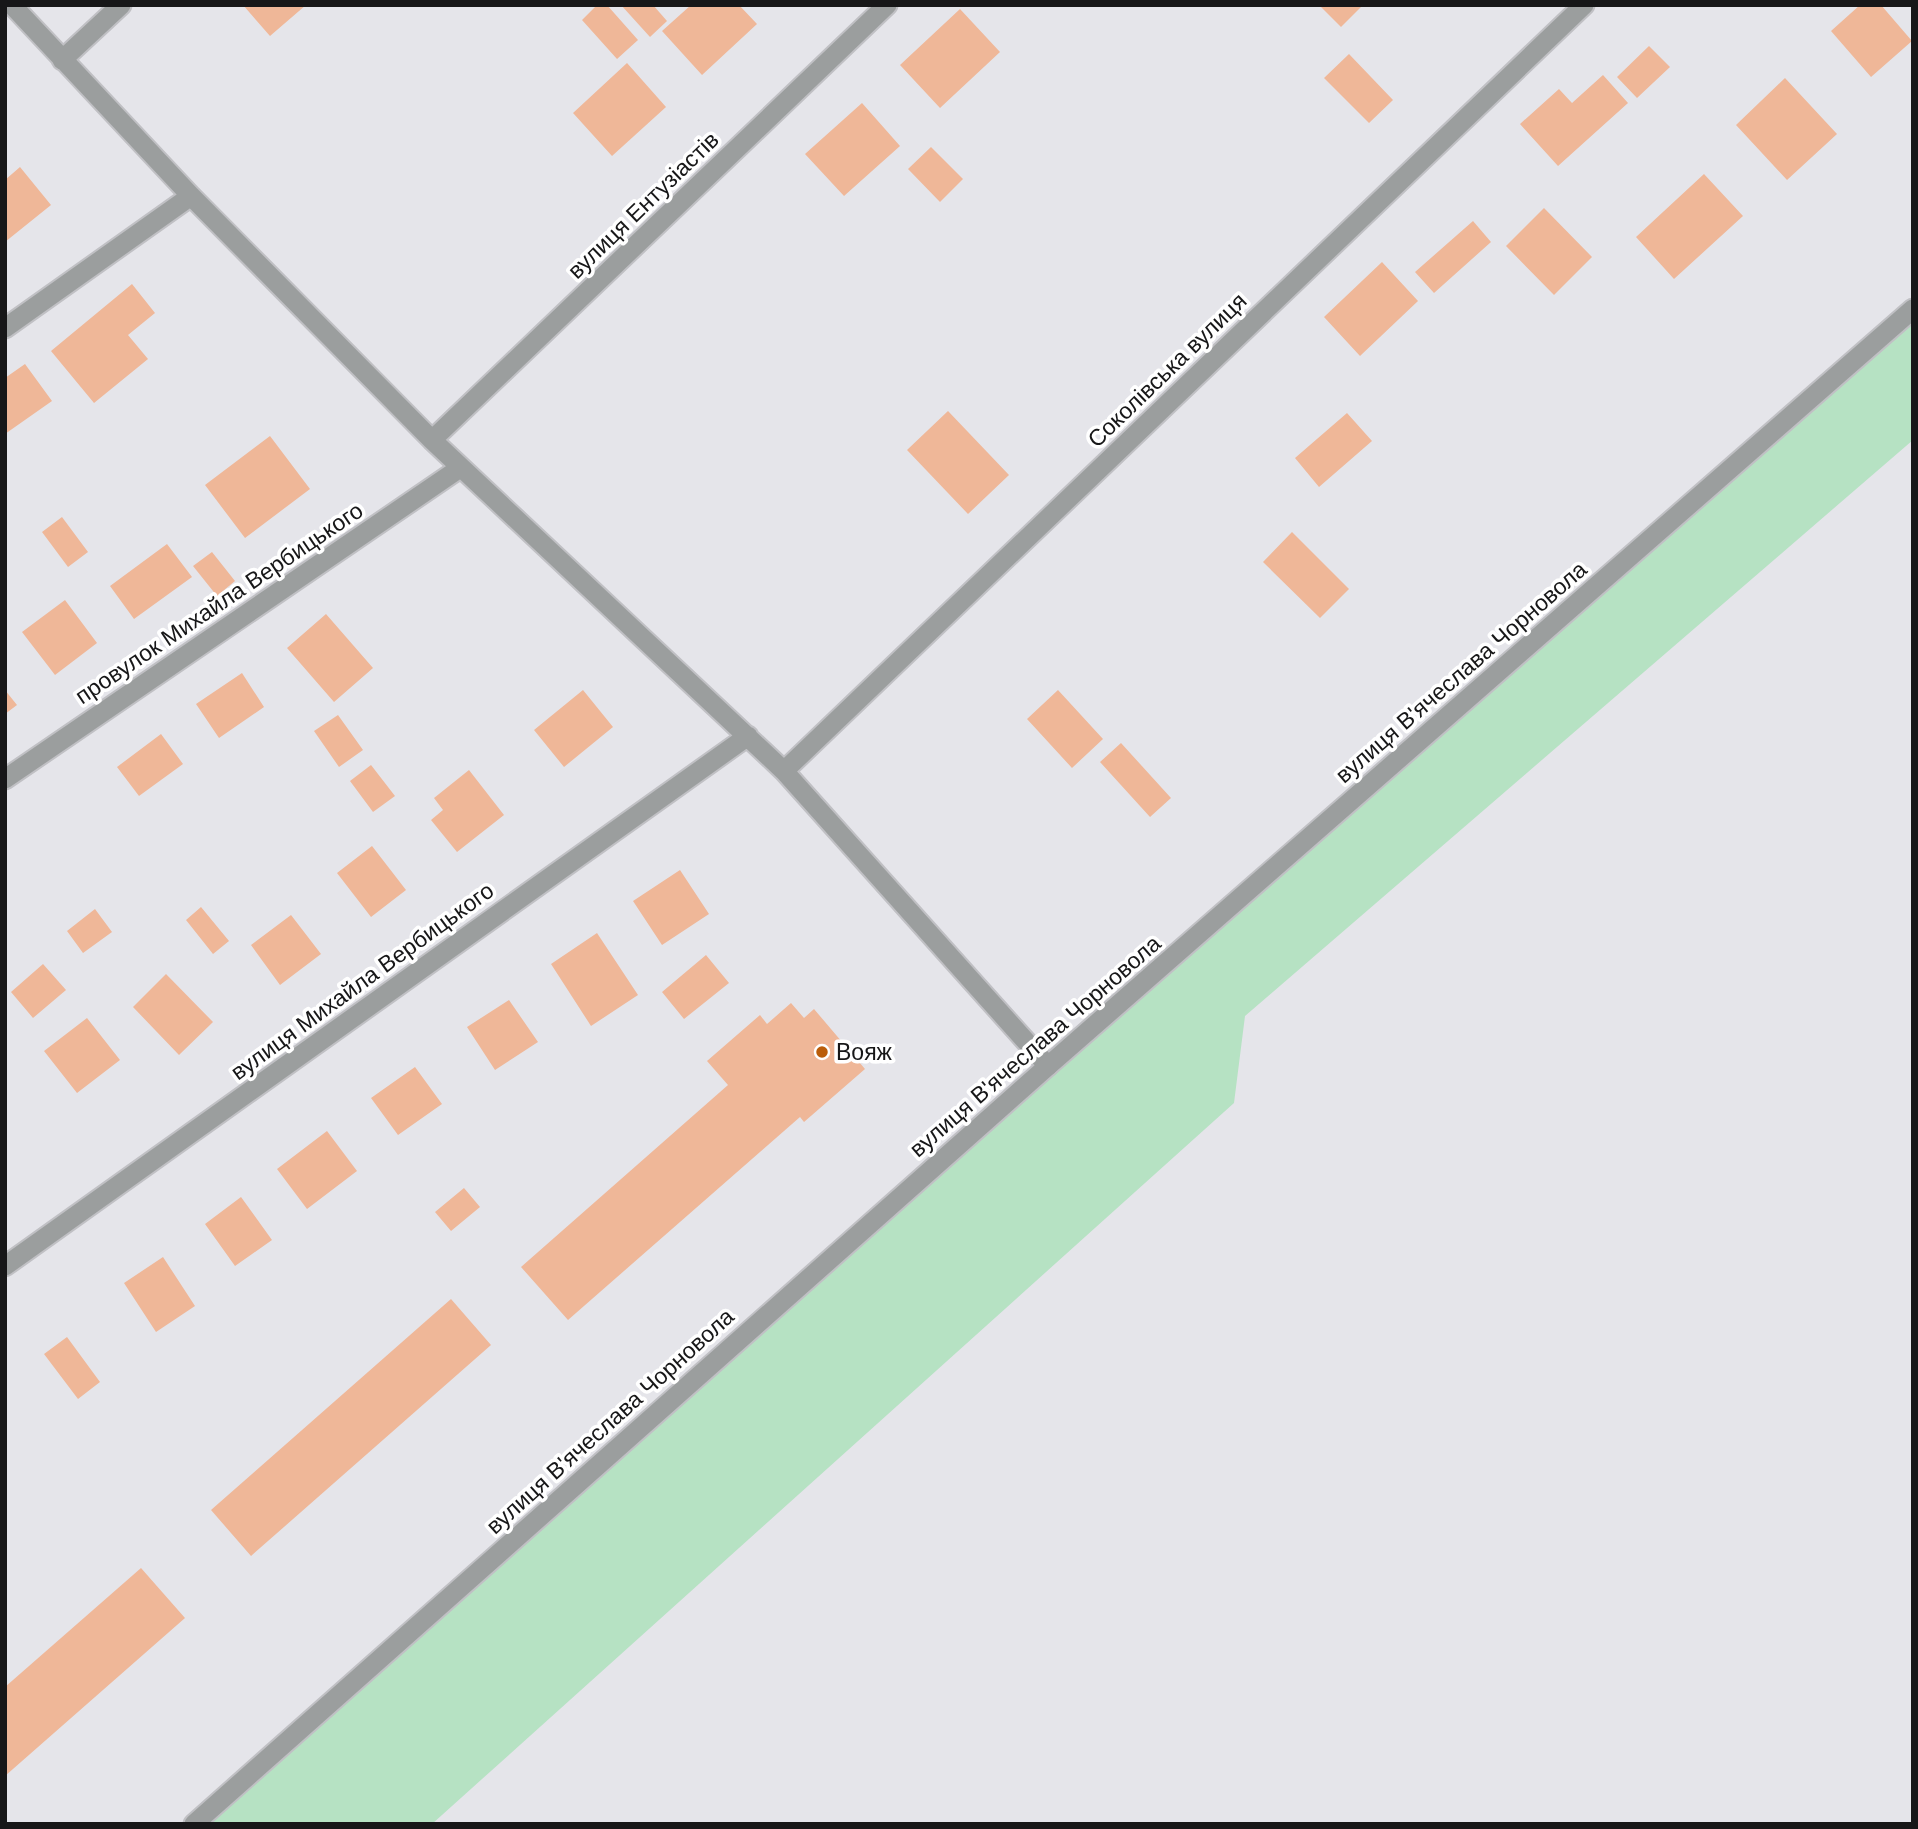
<svg xmlns="http://www.w3.org/2000/svg" width="1918" height="1829" font-family="Helvetica,sans-serif">
	<style>
		.green { fill: #b6e2c3 }
		.building { fill: #efb798 }
		.lines { fill: none; stroke-linecap: round; stroke-linejoin: round }
		.minor-casing { stroke: #c0c0c4; stroke-width: 23 }
		.tertiary-casing { stroke: #c0c0c4; stroke-width: 23 }
		.minor { stroke: #9b9e9e; stroke-width: 19 }
		.tertiary { stroke: #9b9e9e; stroke-width: 19 }
		.poi-dot { fill: #ba5d0a; stroke: #fff; stroke-width: 2.5 }
		.labels { text-anchor: middle; dominant-baseline: central; stroke-width: 7; stroke-linejoin: round; paint-order: stroke }
		.street-label { font-size: 23px; fill: #171718; stroke: #fff }
		.poi-label { font-size: 23px; fill: #171718; stroke: #fff; text-anchor: start }
	</style>
	<rect width="100%" height="100%" fill="#e5e5ea"/>
	<path class="green" d="M1913,312V440L1245,1016L1234,1103L432,1824H194Z"/>
	<path class="building" d="M243,5H306L270,36Z
		M597,5H607L638,40L617,59L582,20Z
		M621,5H653L667,21L650,37Z
		M691,5H739L757,24L702,75L662,31Z
		M1319,5H1363L1341,27Z
		M1860,5H1881L1912,41L1871,77L1831,31Z
		M960,9L1000,52L940,108L900,65Z
		M1649,46L1670,67L1637,98L1617,77Z
		M1349,54L1393,100L1369,123L1324,78Z
		M627,63L666,107L612,156L573,113Z
		M1603,75L1628,103L1558,166L1520,124L1559,89L1572,103Z
		M1785,78L1837,134L1787,180L1736,125Z
		M862,103L900,146L844,196L805,154Z
		M931,147L963,179L940,202L908,169Z
		M20,167L51,205L5,242V180Z
		M1704,174L1743,216L1674,279L1636,237Z
		M1544,208L1592,257L1554,295L1506,246Z
		M1473,221L1491,242L1434,293L1415,272Z
		M1382,262L1418,301L1360,356L1324,317Z
		M132,284L155,313L128,335L148,359L94,403L51,351Z
		M25,364L52,401L5,434V378Z
		M948,411L1009,475L968,514L907,450Z
		M1347,413L1372,441L1319,487L1295,458Z
		M270,436L310,489L245,538L205,485Z
		M62,517L88,552L68,567L42,532Z
		M1292,532L1349,589L1320,618L1263,562Z
		M167,544L192,577L134,619L110,586Z
		M212,552L235,581L217,596L193,566Z
		M65,600L97,643L55,675L22,632Z
		M326,614L373,668L334,702L287,648Z
		M242,673L264,707L219,738L196,704Z
		M5,690L17,705L5,714Z
		M583,690L613,727L564,767L534,730Z
		M1058,690L1103,739L1072,768L1027,719Z
		M338,715L363,750L339,767L314,731Z
		M161,734L183,764L139,796L117,767Z
		M1121,743L1171,798L1150,817L1100,762Z
		M371,765L395,796L373,812L350,781Z
		M469,770L504,815L457,852L431,820L443,810L434,798Z
		M372,846L406,890L371,917L337,873Z
		M680,870L709,914L662,945L633,901Z
		M201,907L229,941L213,954L186,920Z
		M95,909L112,932L83,953L67,931Z
		M291,915L321,954L280,985L251,945Z
		M597,933L638,995L591,1026L551,964Z
		M706,955L729,983L684,1019L662,992Z
		M43,964L66,990L33,1018L11,992Z
		M166,974L213,1022L179,1055L133,1007Z
		M509,1000L538,1042L495,1070L467,1027Z
		M791,1003L804,1018L814,1009L865,1069L804,1122L800,1117L568,1320L521,1267L728,1085L707,1061L760,1015L767,1024Z
		M87,1018L120,1060L77,1093L44,1051Z
		M415,1067L442,1104L398,1135L371,1098Z
		M327,1131L357,1171L307,1209L277,1169Z
		M464,1188L480,1207L451,1231L435,1212Z
		M241,1197L272,1240L235,1266L205,1224Z
		M163,1257L195,1306L156,1332L124,1283Z
		M451,1299L491,1345L251,1556L211,1510Z
		M67,1337L100,1382L78,1399L44,1354Z
		M141,1568L185,1618L5,1776V1687Z"/>
	<g class="lines">
		<g class="minor-casing">
			<path id="minor" d="M12,5L191,196L432,440L784,771L1048,1066
				M62,60L121,5
				M5,328L191,196
				M432,440L887,5
				M784,771L1584,5
				M5,779L460,468
				M5,1266L748,736"/>
		</g>
		<g class="tertiary-casing">
			<path id="tertiary" d="M194,1824L1048,1066L1913,309"/>
		</g>
		<use href="#minor" class="minor"/>
		<use href="#tertiary" class="tertiary"/>
	</g>
	<circle class="poi-dot" cx="822" cy="1052" r="7"/>
	<g class="labels">
		<g class="street-label">
			<text transform="translate(643 205) rotate(-44)">вулиця Ентузіастів</text>
			<text transform="translate(1167 370) rotate(-44)">Соколівська вулиця</text>
			<text transform="translate(219 603) rotate(-34)">провулок Михайла Вербицького</text>
			<text transform="translate(1461 672) rotate(-41)">вулиця В'ячеслава Чорновола</text>
			<text transform="translate(362 981) rotate(-36)">вулиця Михайла Вербицького</text>
			<text transform="translate(1035 1046) rotate(-41)">вулиця В'ячеслава Чорновола</text>
			<text transform="translate(610 1421) rotate(-42)">вулиця В'ячеслава Чорновола</text>
		</g>
		<g class="poi-label">
			<text x="836" y="1052">Вояж</text>
		</g>
	</g>
	<rect width="1918" height="1829" fill="none" stroke="#171718" stroke-width="14"/>
</svg>
